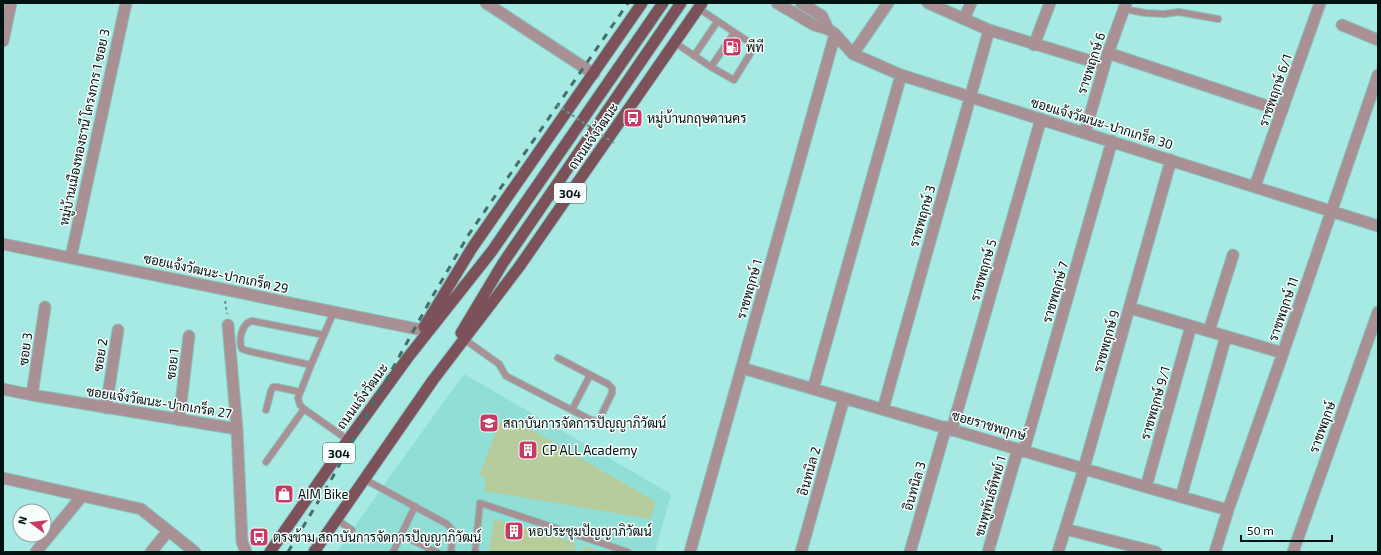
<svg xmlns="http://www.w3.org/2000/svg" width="1381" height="555" font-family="'Exo 2',Sarabun,sans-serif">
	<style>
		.built { fill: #90ded6 }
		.building { fill: #b7cc9d }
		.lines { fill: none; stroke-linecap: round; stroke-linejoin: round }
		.service-casing { stroke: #88c3bd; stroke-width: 8 }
		.minor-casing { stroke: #88c3bd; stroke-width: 13 }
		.primary-casing { stroke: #88c3bd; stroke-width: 13 }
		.path { stroke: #669691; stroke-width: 2; stroke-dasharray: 3 3; stroke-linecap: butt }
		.service { stroke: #a99094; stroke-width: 6 }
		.minor { stroke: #a99094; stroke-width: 11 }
		.primary { stroke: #7c5159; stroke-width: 11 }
		.rail { stroke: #466e6a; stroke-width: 3; stroke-dasharray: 7 7; stroke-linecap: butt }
		.path-bridge { stroke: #669691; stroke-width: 2; stroke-dasharray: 3 3; stroke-linecap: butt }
		.labels { text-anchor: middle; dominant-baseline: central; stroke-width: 3; stroke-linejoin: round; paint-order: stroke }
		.shield { fill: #f7fefd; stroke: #4a5a58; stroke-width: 1 }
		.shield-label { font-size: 12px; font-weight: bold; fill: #001311 }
		.poi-label { font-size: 13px; fill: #001311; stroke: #f7fefd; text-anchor: start }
		.street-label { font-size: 13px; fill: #001311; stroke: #f7fefd }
	</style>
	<rect width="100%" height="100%" fill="#a6eae3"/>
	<path class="built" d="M464,374L671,494L655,552H337L393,472Z"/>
	<path class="building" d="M511,418L656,502L650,519L484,491L486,478L479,476L500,421L507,424Z
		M494,519L577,543L574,552H489Z
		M584,546L601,552H582Z"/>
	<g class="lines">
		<g class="service-casing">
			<path id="service" d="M1124,9L1145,13L1164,14L1179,12L1218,19
				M674,42L711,67L734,80L755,46L698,8
				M694,56L717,22
				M711,67L734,33
				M334,311L311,365L298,398L300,405L304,409L348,440
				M464,339L499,364L506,376L591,420L596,421L599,420L612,393V388L608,384L558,358
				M311,365L248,351L242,349C238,340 242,323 252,321L324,335
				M266,410L271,391L273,387H277L300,392
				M572,410L590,375
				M266,462L304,409
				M364,479L447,524L453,531L451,552
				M336,519L352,530
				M401,535L437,552
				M393,552L415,506
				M475,552L480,503L628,552"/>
		</g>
		<g class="minor-casing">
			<path id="minor" d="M486,3L594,74
				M777,3L814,25L828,29L835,34L853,54L901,75L1378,226
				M801,3L822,16L828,29
				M928,3L989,30L1104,65
				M964,19L971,3
				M1342,25L1378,40
				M3,41L11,3
				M1034,45L1050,3
				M1108,53L1282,111
				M853,54L888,3
				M1085,132L1108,53L1126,3
				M1255,186L1320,3
				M3,244L422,330
				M71,257L126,3
				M1130,308L1283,353
				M228,325L237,429
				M1209,331L1233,255
				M742,368L1146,487L1228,510
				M3,389L32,395L237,429L242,542L246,552
				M813,389L901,75
				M32,395L45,307
				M106,408L118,330
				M883,409L989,30
				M179,420L189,336
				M952,429L1041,119
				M1024,450L1112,141
				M3,478L141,509L195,552
				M1146,487L1191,326
				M1181,497L1226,336
				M1065,529L1156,552
				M36,552L82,496
				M151,552L168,531
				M690,552L835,34
				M801,552L844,398
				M910,552L946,427
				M988,552L1018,449
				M1058,552L1084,468L1171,160
				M1215,552L1228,510L1283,353L1378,75
				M1293,552L1378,312"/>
		</g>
		<g class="primary-casing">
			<path id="primary" d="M424,327L472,248L642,3
				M461,333L503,263L681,3
				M270,552L348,440L409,356L492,251L663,3
				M314,552L433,380L519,267L702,3"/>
		</g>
		<path class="path" d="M225,301L227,314"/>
		<use href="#service" class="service"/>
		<use href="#minor" class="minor"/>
		<use href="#primary" class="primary"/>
		<path class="rail" d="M288,552L331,480L431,299L469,234L628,3"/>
		<path class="path-bridge" d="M557,105L614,143"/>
	</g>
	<defs>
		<g id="fuel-square" transform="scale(1)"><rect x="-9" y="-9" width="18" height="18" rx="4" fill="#c83963" stroke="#f7fefd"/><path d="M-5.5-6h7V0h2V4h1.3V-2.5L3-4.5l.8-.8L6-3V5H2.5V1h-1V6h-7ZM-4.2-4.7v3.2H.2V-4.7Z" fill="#fff"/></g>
		<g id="bus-square" transform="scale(1)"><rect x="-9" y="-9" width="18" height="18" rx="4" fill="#c83963" stroke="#f7fefd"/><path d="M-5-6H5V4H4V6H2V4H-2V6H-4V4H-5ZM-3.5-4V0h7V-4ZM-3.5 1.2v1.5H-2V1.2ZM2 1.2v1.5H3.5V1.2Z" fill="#fff"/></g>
		<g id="university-square" transform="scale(1)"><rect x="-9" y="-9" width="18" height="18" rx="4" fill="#c83963" stroke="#f7fefd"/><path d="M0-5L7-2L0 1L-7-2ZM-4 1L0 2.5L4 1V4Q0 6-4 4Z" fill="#fff"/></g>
		<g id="building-square" transform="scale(1)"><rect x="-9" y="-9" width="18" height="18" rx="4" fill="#c83963" stroke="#f7fefd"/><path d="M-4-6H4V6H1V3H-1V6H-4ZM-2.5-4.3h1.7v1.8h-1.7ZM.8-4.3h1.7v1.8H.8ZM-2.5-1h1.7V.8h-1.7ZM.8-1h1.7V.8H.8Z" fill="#fff"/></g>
		<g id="shop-square" transform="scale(1)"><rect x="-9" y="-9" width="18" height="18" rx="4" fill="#c83963" stroke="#f7fefd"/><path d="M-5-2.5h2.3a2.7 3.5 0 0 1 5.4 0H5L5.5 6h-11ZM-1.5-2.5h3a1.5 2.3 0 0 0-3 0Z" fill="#fff"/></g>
	</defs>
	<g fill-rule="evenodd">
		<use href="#fuel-square" x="732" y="47"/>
		<use href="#bus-square" x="633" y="118"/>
		<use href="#university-square" x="489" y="423"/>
		<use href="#building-square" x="528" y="450"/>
		<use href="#shop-square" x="284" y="494"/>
		<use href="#building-square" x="514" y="531"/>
		<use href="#bus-square" x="259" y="537"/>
	</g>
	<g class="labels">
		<g class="shield">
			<rect x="554" y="183" width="32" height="20" rx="3"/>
			<rect x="323" y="443" width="32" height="20" rx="3"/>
		</g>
		<g class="shield-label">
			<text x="570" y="193">304</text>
			<text x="339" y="453">304</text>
		</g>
		<g class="poi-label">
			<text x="746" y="47">พีที</text>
			<text x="647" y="118">หมู่บ้านกฤษดานคร</text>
			<text x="503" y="423">สถาบันการจัดการปัญญาภิวัฒน์</text>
			<text x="542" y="450">CP ALL Academy</text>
			<text x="298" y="494">AIM Bike</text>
			<text x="528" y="531">หอประชุมปัญญาภิวัฒน์</text>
			<text x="273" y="537">ตรงข้าม สถาบันการจัดการปัญญาภิวัฒน์</text>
		</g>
		<g class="street-label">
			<text transform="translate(1091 63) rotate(-72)">ราชพฤกษ์ 6</text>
			<text transform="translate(1275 90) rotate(-71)">ราชพฤกษ์ 6/1</text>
			<text transform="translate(1102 123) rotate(17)">ซอยแจ้งวัฒนะ-ปากเกร็ด 30</text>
			<text transform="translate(84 127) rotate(-78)">หมู่บ้านเมืองทองธานี โครงการ 1 ซอย 3</text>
			<text transform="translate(593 136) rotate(-55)">ถนนแจ้งวัฒนะ</text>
			<text transform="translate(922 216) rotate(-74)">ราชพฤกษ์ 3</text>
			<text transform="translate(983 270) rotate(-74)">ราชพฤกษ์ 5</text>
			<text transform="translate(216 273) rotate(12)">ซอยแจ้งวัฒนะ-ปากเกร็ด 29</text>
			<text transform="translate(749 289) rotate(-74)">ราชพฤกษ์ 1</text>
			<text transform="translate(1055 292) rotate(-74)">ราชพฤกษ์ 7</text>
			<text transform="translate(1283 309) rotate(-71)">ราชพฤกษ์ 11</text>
			<text transform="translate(1106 341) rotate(-74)">ราชพฤกษ์ 9</text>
			<text transform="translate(25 349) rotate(-82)">ซอย 3</text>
			<text transform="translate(100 355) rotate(-81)">ซอย 2</text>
			<text transform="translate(172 364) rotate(-83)">ซอย 1</text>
			<text transform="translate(362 396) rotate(-54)">ถนนแจ้งวัฒนะ</text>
			<text transform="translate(159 402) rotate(9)">ซอยแจ้งวัฒนะ-ปากเกร็ด 27</text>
			<text transform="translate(1155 403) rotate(-74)">ราชพฤกษ์ 9/1</text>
			<text transform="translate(989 425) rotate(16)">ซอยราชพฤกษ์</text>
			<text transform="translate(1322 427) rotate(-70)">ราชพฤกษ์</text>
			<text transform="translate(809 471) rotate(-74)">อินทนิล 2</text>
			<text transform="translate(914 486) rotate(-74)">อินทนิล 3</text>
			<text transform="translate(990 496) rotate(-74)">ชมพูพันธ์ทิพย์ 1</text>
		</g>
	</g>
	<rect width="1381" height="555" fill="none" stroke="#001311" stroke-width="8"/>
	<g transform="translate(32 523) rotate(285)"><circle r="19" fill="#f7fefd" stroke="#94a09f"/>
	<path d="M0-3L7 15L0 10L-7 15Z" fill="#c83963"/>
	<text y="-6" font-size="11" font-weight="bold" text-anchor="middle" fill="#001311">N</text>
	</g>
	<path d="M1241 535v6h91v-6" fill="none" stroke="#001311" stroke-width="2"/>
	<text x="1247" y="535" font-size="12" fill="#001311" stroke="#f7fefd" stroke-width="3" paint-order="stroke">50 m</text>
</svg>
